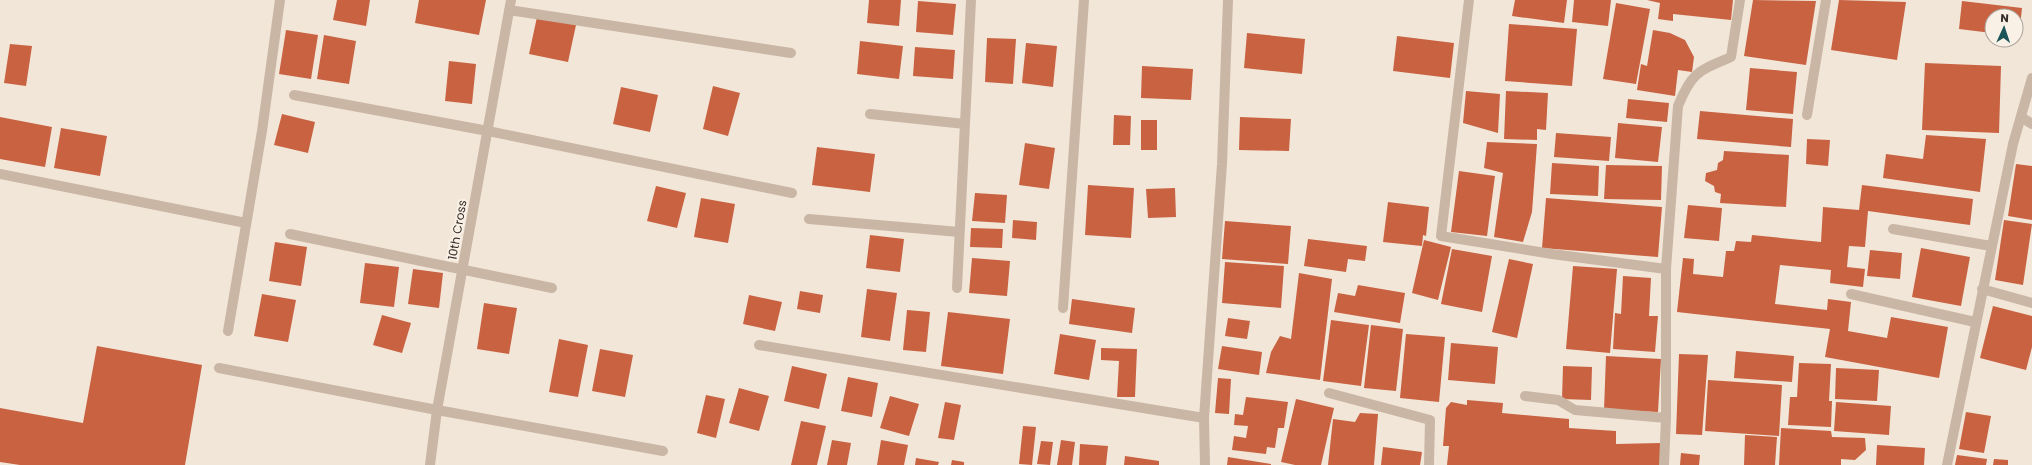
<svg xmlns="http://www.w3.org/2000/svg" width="2032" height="465" font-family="Poppins,sans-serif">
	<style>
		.building { fill: #c86241 }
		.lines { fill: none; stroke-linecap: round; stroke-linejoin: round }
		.minor { stroke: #cab6a5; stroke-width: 10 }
		.labels { text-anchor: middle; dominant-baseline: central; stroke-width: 4; stroke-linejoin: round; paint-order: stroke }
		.street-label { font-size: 12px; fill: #362b27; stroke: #f9f0e6 }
	</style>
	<rect width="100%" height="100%" fill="#f2e6d9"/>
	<path class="building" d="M337,0H370L366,26L333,20Z
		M419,0H486L479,35L415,23Z
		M869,0H901L899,26L867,23Z
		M1515,0H1567L1564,23L1512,16Z
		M1574,0H1611L1608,26L1572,22Z
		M1647,0H1733L1731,20L1673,14V21L1658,19L1660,3Z
		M1753,0L1816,1L1806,65L1744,56Z
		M1839,0L1906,2L1897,60L1831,50Z
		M918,1L956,4L953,35L916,32Z
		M1962,1L2022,8L2019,36L2016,35V16H1992V33L1959,29Z
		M1616,3L1650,9L1636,84L1603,79Z
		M537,17L576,25L568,62L529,54Z
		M1509,24L1577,29L1572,86L1505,81Z
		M286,30L318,35L311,79L279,74Z
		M1653,30L1670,33L1685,40L1694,57L1692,72L1678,70L1675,96L1637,90L1641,64L1647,66Z
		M1247,33L1305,39L1302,74L1244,68Z
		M324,35L356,41L349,84L317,79Z
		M1397,36L1454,43L1450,78L1393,71Z
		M987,38L1016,39L1013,84L985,82Z
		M860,41L903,46L899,79L857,74Z
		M1026,43L1057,46L1053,87L1022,83Z
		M10,44L32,46L26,86L4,83Z
		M915,47L955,50L953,79L913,76Z
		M449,61L476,64L472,104L445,101Z
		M1925,63L2001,66L1999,133L1922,130Z
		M1142,66L1193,69L1191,100L1141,98Z
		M1750,68L1797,72L1793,114L1746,110Z
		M713,86L740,93L728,136L703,129Z
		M621,87L658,95L650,132L613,124Z
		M1466,91L1500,94L1498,133L1463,123Z
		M1506,91L1548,93L1546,130L1537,129V140L1504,139Z
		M1628,99L1669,103L1667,122L1626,118Z
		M1700,111L1793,119L1791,147L1697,139Z
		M282,114L315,122L308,153L274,145Z
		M1114,115L1131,116L1130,145H1113Z
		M0,117L52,127L45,167L0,159Z
		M1240,117L1291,119L1289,151L1239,150Z
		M1141,120H1157V150H1141Z
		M1618,123L1662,127L1658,162L1615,158Z
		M61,128L107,136L100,176L54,168Z
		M1556,133L1611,137L1609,161L1554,157Z
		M1926,135L1986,139L1980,192L1883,178L1886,154L1923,159Z
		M1807,139L1830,140L1828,166L1806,164Z
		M1487,142L1537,144L1532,212L1523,242L1494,237L1503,173L1484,168Z
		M1025,143L1055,148L1049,189L1019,185Z
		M817,147L875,154L870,192L812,185Z
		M1724,151L1789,155L1786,207L1720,203L1721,194L1715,192L1714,186L1705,181L1706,173L1717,170L1718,163L1723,160Z
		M1552,163L1599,166L1598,196L1550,194Z
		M2016,164L2032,166V220L2008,216Z
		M1606,165L1662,166L1661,200L1604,199Z
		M1459,171L1495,176L1487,236L1451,232Z
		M1088,185L1134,188L1131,238L1085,235Z
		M1862,185L1973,199L1970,225L1868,211L1865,247L1849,246L1847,267L1865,269L1863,287L1830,283L1831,270L1780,265L1775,304L1827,310L1828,299L1851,302L1848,331L1887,338L1891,317L1948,327L1939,378L1825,357L1830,329L1677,312L1683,258L1694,259L1693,274L1723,277L1726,251H1734L1736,241L1751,242L1752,235L1821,242L1823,207L1859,210Z
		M656,186L686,193L677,228L647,221Z
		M1175,188L1176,217L1148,218L1146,189Z
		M975,193L1007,195L1005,223L972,221Z
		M701,198L735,204L728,243L694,237Z
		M1546,198L1662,207L1658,257L1542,248Z
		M1388,202L1429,207L1426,236L1423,235L1422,246L1383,242Z
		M1688,205L1722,208L1719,241L1684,238Z
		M1013,220L1037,222L1036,240L1012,238Z
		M2004,220L2032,224L2023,285L1995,280Z
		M1225,221L1291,226L1288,264L1222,259Z
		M971,228L1003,229L1002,248L970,247Z
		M870,235L904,239L900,272L866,268Z
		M1308,239L1367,246L1365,261L1348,259L1346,272L1304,266Z
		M1424,240L1451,247L1438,300L1412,293Z
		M275,242L307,247L301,286L269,281Z
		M1921,248L1970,257L1961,306L1912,297Z
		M1452,249L1492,256L1482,312L1441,304Z
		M1870,250L1902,253L1900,279L1867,276Z
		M972,258L1010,261L1007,296L969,293Z
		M1509,259L1533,264L1517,338L1492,332Z
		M1225,262L1284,266L1281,308L1222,303Z
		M365,263L399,267L394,307L360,303Z
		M1573,266L1617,269L1610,353L1566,349Z
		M413,269L443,273L439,308L408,304Z
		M1299,273L1332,279L1320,380L1266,373L1271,352L1280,336L1291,339Z
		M1623,276L1651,278L1649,316H1658L1655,352L1613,349L1615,313L1621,314Z
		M1358,285L1405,293L1400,323L1334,312L1338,293L1355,296Z
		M867,289L897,293L890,341L861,337Z
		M800,291L823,295L820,313L797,309Z
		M262,294L296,300L288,342L254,336Z
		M749,295L782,302L775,331L743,324Z
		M1072,299L1135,308L1132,333L1069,324Z
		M484,303L517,308L509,354L477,349Z
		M1993,306L2032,316V347L2026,370L1980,358Z
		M907,310L930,312L926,352L903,350Z
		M948,312L1010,319L1003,374L941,366Z
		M382,315L411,323L402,353L373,345Z
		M1228,318L1250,321L1247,339L1225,336Z
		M1331,320L1369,325L1361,386L1323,381Z
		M1371,325L1403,329L1396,391L1364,388Z
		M1060,334L1096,340L1089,380L1054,374Z
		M1406,334L1445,337L1439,402L1400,398Z
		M559,339L588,345L578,397L549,392Z
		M1451,343L1498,347L1495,384L1448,380Z
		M97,346L202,365L185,465H20L0,462V408L83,423Z
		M1222,346L1262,352L1259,375L1218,369Z
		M1101,348L1137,349L1135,397H1117L1119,361L1101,360Z
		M600,349L633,355L625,397L592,391Z
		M1736,351L1794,356L1792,382L1734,378Z
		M1679,354L1708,355L1702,435L1676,434Z
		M1606,356L1661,359L1658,412L1604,410Z
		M1799,363L1831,364L1829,401H1832L1831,427L1788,425L1790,397H1797Z
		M792,366L827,374L819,409L784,401Z
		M1563,366L1592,367L1591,400L1562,399Z
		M1836,368L1879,370L1877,401L1835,399Z
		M848,377L878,383L872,417L841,411Z
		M1218,378L1231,379L1229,414L1215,413Z
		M1708,380L1782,385L1779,436L1705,431Z
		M739,388L769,396L759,431L729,423Z
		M706,395L725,399L716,438L697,433Z
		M890,396L919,404L909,436L880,428Z
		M1246,397L1288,402L1284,428H1278L1275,448L1267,447L1266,454L1232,450L1234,436L1246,438L1248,426L1234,425L1235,414L1243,415Z
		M1296,399L1334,408L1321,465H1295L1281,462Z
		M1467,400L1503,403L1502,413L1569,419V428L1616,431V444L1661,443L1660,465H1447L1449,446H1443L1446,408L1451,402L1467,405Z
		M945,402L961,405L954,440L938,438Z
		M1836,402L1891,406L1889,435L1834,431Z
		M1966,412L1991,416L1984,453L1959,449Z
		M1360,413L1378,414L1374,465H1328L1333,419L1355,422Z
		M801,421L826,426L817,465H791Z
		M1023,426L1036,427L1032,465L1019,464Z
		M1781,428L1831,431L1832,437L1865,438L1866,450L1855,460L1841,459V465H1779Z
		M1745,435L1777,437L1775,465H1744Z
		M832,440L851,443L847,465H827Z
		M881,440L908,445L904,465H877Z
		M1061,440L1075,442L1072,465H1057Z
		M1041,441L1053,442L1050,465L1037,464Z
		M1080,444L1108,446L1106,465H1079Z
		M1877,445L1925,448L1924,465H1876Z
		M1383,447L1422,452L1420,465H1381Z
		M1681,453L1700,455L1699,465H1680Z
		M1957,455L1987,459L1986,465H1955Z
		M1125,456L1159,461V465H1124Z
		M1228,457L1271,464V465H1227Z
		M916,458L939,462L938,465H915Z
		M1994,459L2008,460V465H1993Z
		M952,460L964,462V465H951Z"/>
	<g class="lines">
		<path class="minor" d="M1469,0L1441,236L1552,254L1666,269
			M509,10L791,53
			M294,95L488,131L792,193
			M870,114L965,124
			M1807,115L1826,0
			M2021,117L2032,124
			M0,174L246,223
			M809,219L959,232
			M1893,229L1991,246
			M290,234L552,288
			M957,288L971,0
			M1982,289L2032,303
			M1851,294L1975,322
			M1063,308L1084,0
			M228,331L262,131L280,0
			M759,345L1204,418
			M219,368L437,410L663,451
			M1329,393L1430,420L1429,465
			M1525,396L1558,400L1575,410L1666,418
			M430,465L437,410L511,0
			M1205,465L1204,418L1222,164L1228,0
			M1664,465L1666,418V269L1678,106C1692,72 1698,71 1731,57L1740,0
			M1947,465L2013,144L2032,78"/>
	</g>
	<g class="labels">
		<g class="street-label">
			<text transform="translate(457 230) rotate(-80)">10th Cross</text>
		</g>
	</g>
	<g transform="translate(2004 28) rotate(3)"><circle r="19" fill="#f9f0e6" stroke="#aba19a"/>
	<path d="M0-3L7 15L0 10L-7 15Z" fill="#1b5458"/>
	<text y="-6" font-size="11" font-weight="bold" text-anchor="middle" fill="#362b27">N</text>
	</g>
</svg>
